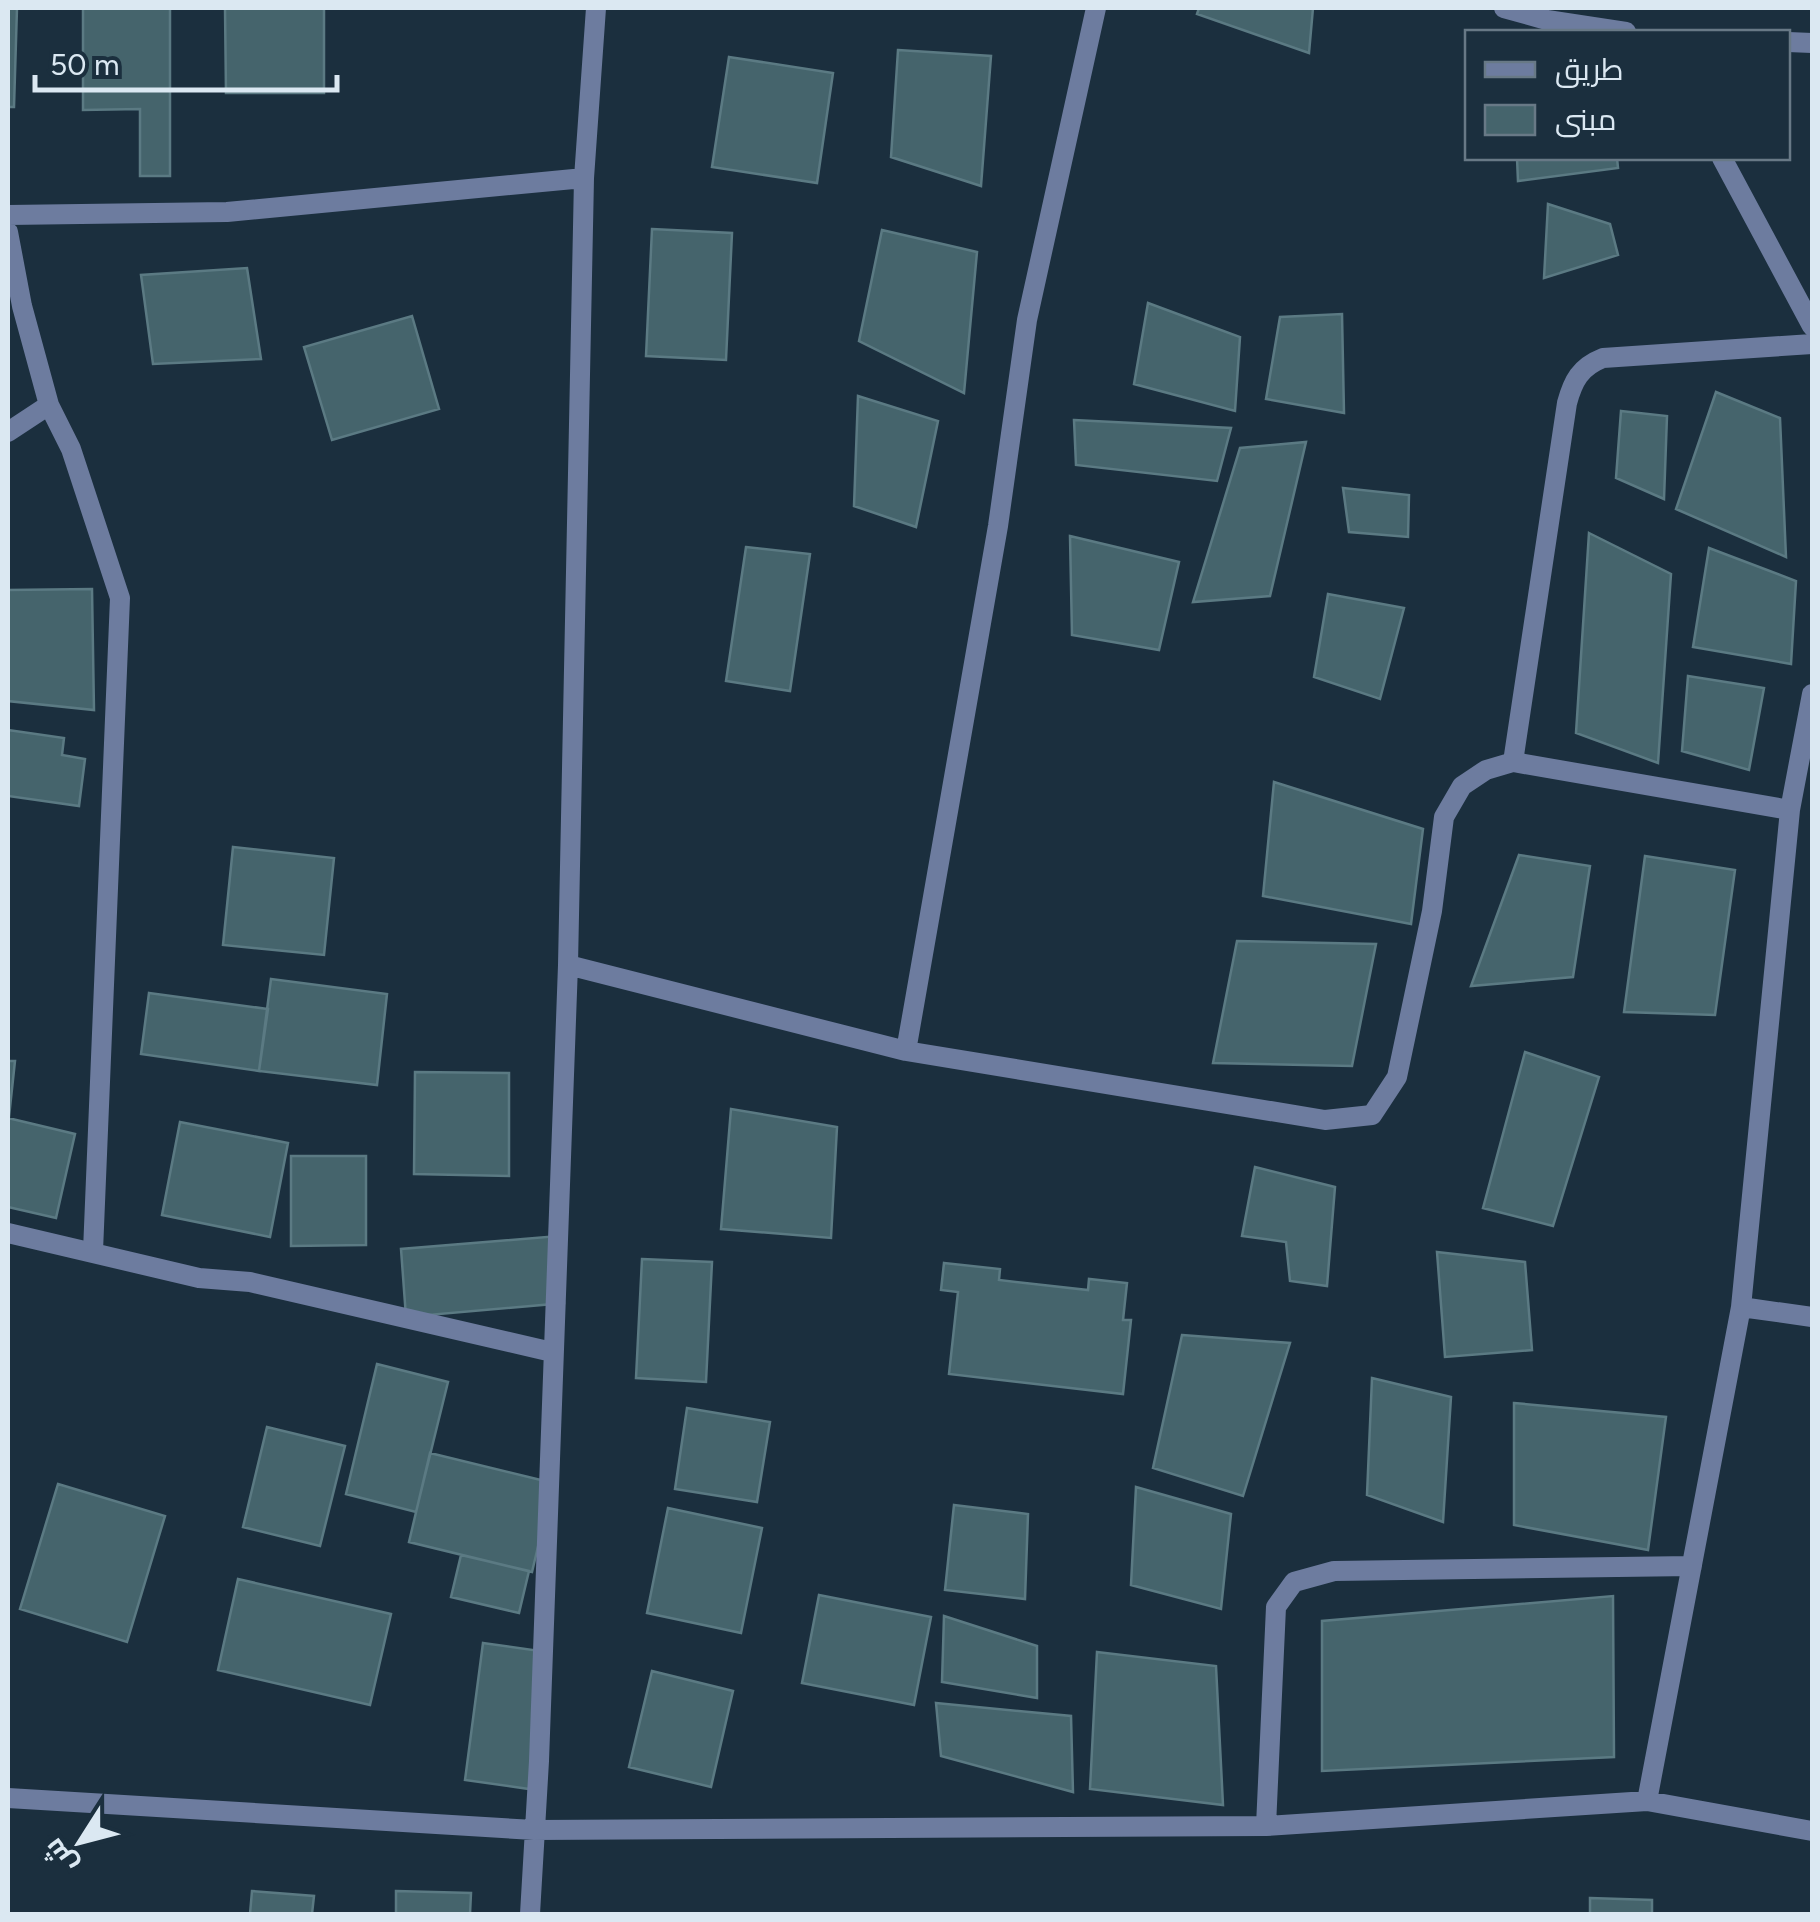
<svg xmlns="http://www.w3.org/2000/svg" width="1820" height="1922" font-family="Figtree,Cairo,sans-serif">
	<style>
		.building { fill: #45646c; stroke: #5b7a83; stroke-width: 2.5 }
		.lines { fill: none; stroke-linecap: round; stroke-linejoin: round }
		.minor { stroke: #6d7c9f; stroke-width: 20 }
	</style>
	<rect width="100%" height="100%" fill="#1b2f3e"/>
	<path class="building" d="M8,8H17L14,107H8Z
		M83,8H170V176H140V109L83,110Z
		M225,8H324V93H226Z
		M1199,8H1313L1309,53L1197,14Z
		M898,50L991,56L981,186L891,157Z
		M729,57L833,73L817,183L712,167Z
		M1517,158H1617L1618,168L1518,181Z
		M1548,204L1610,224L1618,255L1544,278Z
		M652,229L732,233L726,360L646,356Z
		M882,230L977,252L964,393L859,341Z
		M247,268L261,359L153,364L141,275Z
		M1148,303L1240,337L1235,411L1134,384Z
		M1342,314L1344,413L1266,399L1280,317Z
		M412,316L439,409L332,440L304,347Z
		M1716,392L1780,418L1786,557L1676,509Z
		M858,396L938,421L916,527L854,506Z
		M1621,411L1667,416L1664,499L1616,478Z
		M1074,420L1231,428L1217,481L1076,465Z
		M1306,442L1270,596L1193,602L1240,448Z
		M1343,488L1409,495L1408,537L1349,532Z
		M1589,533L1671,574L1658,763L1576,733Z
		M1070,536L1179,562L1159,650L1072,635Z
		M746,547L810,554L790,691L726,681Z
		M1709,548L1796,581L1791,664L1693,647Z
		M92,589L94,710L8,701V590Z
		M1328,594L1404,608L1380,699L1314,677Z
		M1688,676L1764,688L1749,770L1682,751Z
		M8,730L64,738L62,755L85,759L79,806L8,796Z
		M1274,782L1423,829L1411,924L1263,896Z
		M233,847L334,858L324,955L223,945Z
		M1519,855L1590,866L1573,977L1471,986Z
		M1645,856L1735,870L1715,1015L1624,1012Z
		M1237,941L1376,944L1352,1066L1213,1063Z
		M271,979L387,994L377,1085L259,1071Z
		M149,993L268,1009L259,1071L141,1054Z
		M1525,1052L1599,1077L1553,1226L1483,1208Z
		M8,1061H15L9,1117H8Z
		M415,1072L509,1073V1176L414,1174Z
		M731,1109L837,1127L831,1238L721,1229Z
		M8,1118L75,1134L56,1218L8,1207Z
		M180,1122L288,1143L270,1237L162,1215Z
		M291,1156H366V1245L291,1246Z
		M1255,1167L1335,1187L1327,1286L1290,1281L1286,1242L1242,1236Z
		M558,1236L564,1303L406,1317L401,1249Z
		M1437,1252L1525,1262L1532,1350L1445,1357Z
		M642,1259L712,1262L706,1382L636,1378Z
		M944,1263L1000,1269L999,1280L1088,1290L1089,1279L1127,1283L1123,1320H1131L1123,1394L949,1374L958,1292L941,1290Z
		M1182,1335L1290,1343L1243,1496L1153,1468Z
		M377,1364L448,1382L416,1512L346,1494Z
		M1372,1378L1451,1397L1443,1522L1367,1495Z
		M1514,1403L1666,1417L1648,1550L1514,1525Z
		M687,1408L770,1422L757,1502L675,1489Z
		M267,1427L345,1446L320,1546L243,1527Z
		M430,1453L553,1483L532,1572L409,1542Z
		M58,1484L165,1516L127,1642L20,1609Z
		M1136,1487L1231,1514L1221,1609L1131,1585Z
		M954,1505L1028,1514L1025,1599L945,1590Z
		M668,1508L762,1528L741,1633L647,1613Z
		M461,1555L529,1571L519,1613L451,1597Z
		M238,1579L391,1614L370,1705L218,1670Z
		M819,1595L931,1617L914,1705L802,1683Z
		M1613,1596L1614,1757L1322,1771V1621Z
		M944,1616L1037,1646V1698L942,1682Z
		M483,1643L547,1652L529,1789L465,1780Z
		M1097,1652L1216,1666L1223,1805L1090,1789Z
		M652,1671L733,1691L711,1787L629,1767Z
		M936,1703L1071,1716L1073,1792L941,1756Z
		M252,1891L314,1896L312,1914H250Z
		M396,1891L471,1893L470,1914H396Z
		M1590,1898L1652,1900V1914H1590Z"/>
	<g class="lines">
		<path class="minor" d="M1504,8L1547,20L1626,32
			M1788,42L1812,43
			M1722,158L1812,326
			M8,215L227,212L584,178
			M8,232L22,306L49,405L71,449L120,598L93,1251
			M8,432L49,405
			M1513,762L1567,403C1573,381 1580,367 1603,358L1812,344
			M568,965L906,1051L1325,1120L1372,1115L1397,1077L1432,911L1444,817L1462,786L1486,770L1513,762L1790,810
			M906,1051L998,526L1027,320L1096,8
			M8,1233L199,1278L250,1282L552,1352
			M1741,1307L1812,1317
			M8,1798L534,1830L1266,1826L1647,1801L1812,1831
			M1647,1801L1741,1307L1790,810L1812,694
			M1266,1826L1276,1607L1294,1582L1334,1571L1692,1566
			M530,1914L539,1761L568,965L584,178L596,8"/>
	</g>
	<rect width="1820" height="1922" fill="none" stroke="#dbe8f2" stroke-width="20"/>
	<rect x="1465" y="30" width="325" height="130" fill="#1b2f3e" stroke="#687986" stroke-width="2.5"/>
	<rect x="1485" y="62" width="50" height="15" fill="#6d7c9f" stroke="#687986" stroke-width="2.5"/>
	<text x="1555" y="80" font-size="30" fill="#dbe8f2">طريق</text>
	<rect x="1485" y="105" width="50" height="30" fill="#45646c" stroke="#687986" stroke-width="2.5"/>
	<text x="1555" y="130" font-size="30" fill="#dbe8f2">مبنى</text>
	<g transform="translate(80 1842) rotate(234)" stroke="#1b2f3e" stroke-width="8" paint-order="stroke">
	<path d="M0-8L18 38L0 25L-18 38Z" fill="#dbe8f2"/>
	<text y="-15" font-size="28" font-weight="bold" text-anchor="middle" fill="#dbe8f2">ش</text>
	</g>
	<path d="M35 75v15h302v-15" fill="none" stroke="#dbe8f2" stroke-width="5"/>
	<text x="50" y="75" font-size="30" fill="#dbe8f2" stroke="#1b2f3e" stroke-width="8" paint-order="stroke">50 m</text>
</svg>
